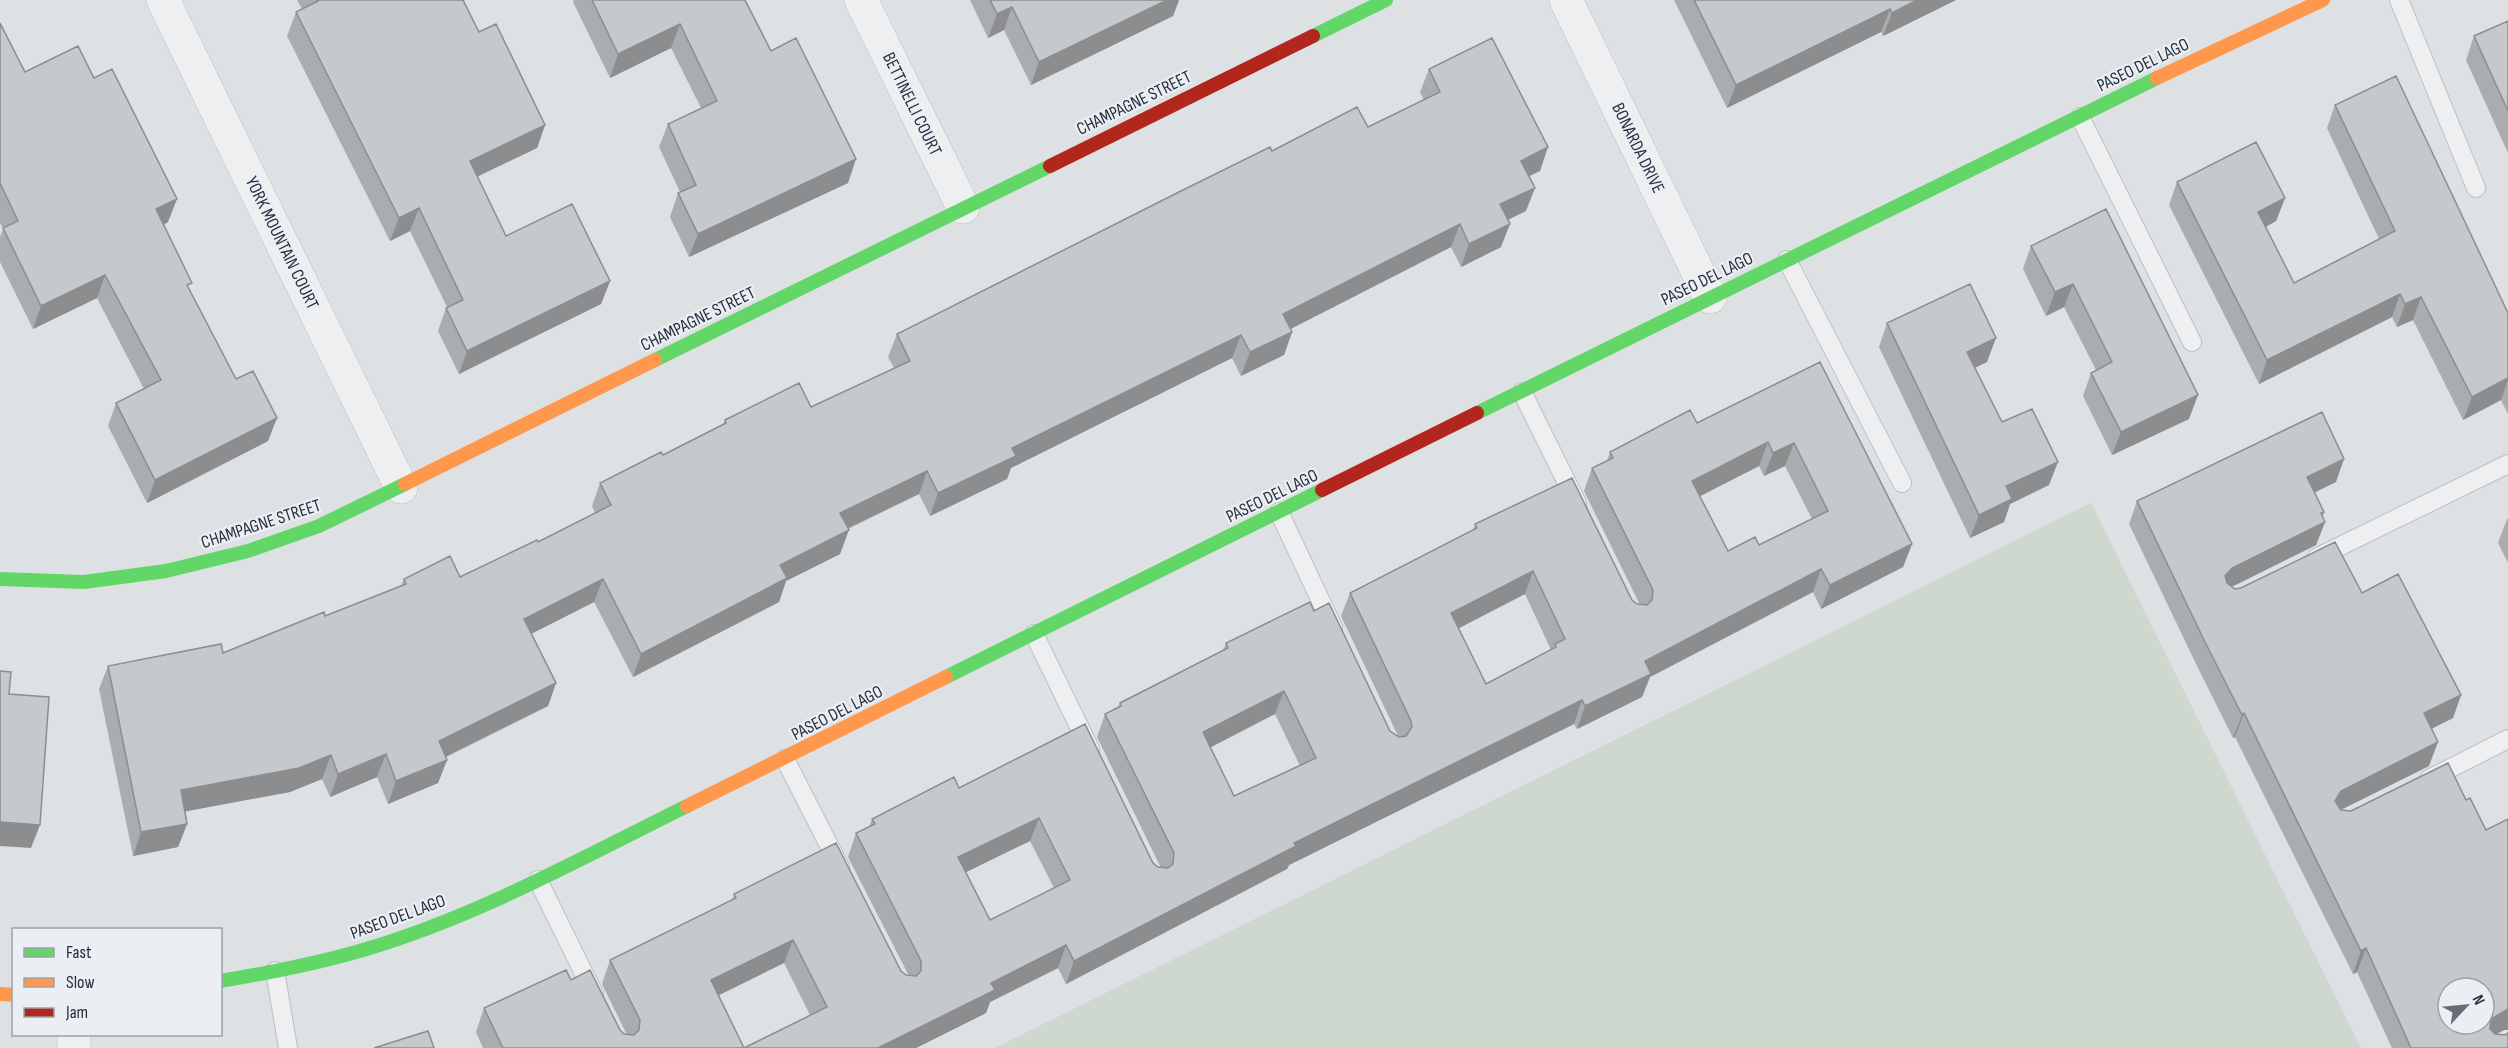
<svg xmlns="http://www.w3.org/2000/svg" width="2508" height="1048" font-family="'Sofia Sans Condensed',sans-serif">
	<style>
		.green { fill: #cfd8cf }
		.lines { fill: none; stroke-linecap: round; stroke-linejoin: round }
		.lane-casing { stroke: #bdbfc2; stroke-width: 20 }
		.street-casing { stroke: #bdbfc2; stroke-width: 34 }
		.lane { stroke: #eeeff1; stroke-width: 18 }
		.street { stroke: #eeeff1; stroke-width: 33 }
		.fast { stroke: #63d668; stroke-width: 14 }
		.slow { stroke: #ff974d; stroke-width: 14 }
		.jam { stroke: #b3261e; stroke-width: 14 }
		.wall { fill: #aaadaf; fill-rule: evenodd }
		.shaded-wall { fill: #8b8d8f }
		.building { fill: #c6c9cc; stroke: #8b8d8f; stroke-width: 1.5; fill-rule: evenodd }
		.labels { text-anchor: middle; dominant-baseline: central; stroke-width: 4.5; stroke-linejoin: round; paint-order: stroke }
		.street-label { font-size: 18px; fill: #262f3c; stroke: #ebeff4 }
	</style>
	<rect width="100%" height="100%" fill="#dee1e4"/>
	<path class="green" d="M2091,503L2361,1048H995Z"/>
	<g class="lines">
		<g class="lane-casing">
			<path id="lane" d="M2399,0L2476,188
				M2080,117L2192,342
				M1787,260L1902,483
				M1522,392L1577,503
				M1279,512L1333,627
				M2316,558L2508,464
				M1034,634L1090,749
				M785,759L840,867
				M2429,779L2508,739
				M538,880L594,994
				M275,971L288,1048"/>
		</g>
		<g class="street-casing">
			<path id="street" d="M163,0L401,487
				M861,0L963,207
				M1566,0L1710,297
				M74,1034V1048"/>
		</g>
		<use href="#lane" class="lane"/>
		<use href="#street" class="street"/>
		<path class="fast" d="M1313,36L1386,0
			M655,360L1050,166
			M1477,413L2157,78
			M0,579L84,582L166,571L248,551L319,526L405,484
			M946,677L1322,490
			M220,981C268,973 316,964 363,950C476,917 582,858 687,806"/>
		<path class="slow" d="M2157,78L2323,0
			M405,484L655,360
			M687,806L946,677
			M0,994L14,995"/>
		<path class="jam" d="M1050,166L1313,36
			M1322,490L1477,413"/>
	</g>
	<path class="wall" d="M297,0H463L479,32L545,125L537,148L477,177L506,236L610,281L601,304L459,374L438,331L446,308L447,307L410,231L390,241L287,36L296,12L302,9Z
		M574,0H745L771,51L848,183L689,257L670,217L678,193L680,192L659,147L668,124L701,108L671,48L610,78L573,2Z
		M970,0H1179L1173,16L1031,85L1004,30L988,38Z
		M1674,0H1956L1883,36L1881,32L1727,108Z
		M2508,21V153L2466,60L2474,36Z
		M0,23L25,72L94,78L168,222L164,225L190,290L268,441L147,503L108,426L116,403L144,389L97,298L33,329L0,262V237L3,229L0,223Z
		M1429,69L1540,171L1529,176L1526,211L1507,220L1501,247L1461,267L1451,247L1290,329L1292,332L1284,355L1241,376L1232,358L1011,468L1007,479L930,516L919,494L848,529L840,554L786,581L779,602L633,677L594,602L531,634L556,683L548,706L446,757L447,760L438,783L388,804L377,777L330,797L322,779L290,792L184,811L187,824L178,847L133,856L99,689L108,666L223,653L325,616L401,586L404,579L460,577L538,542L595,513L592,506L600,483L663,455L723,425L725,420L811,407L894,368L888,357L897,334L1272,151L1368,127L1424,100L1420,92Z
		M2335,105L2508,313V414L2501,400L2463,420L2413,320L2397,327L2392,317L2259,384L2169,205L2177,182L2285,198L2276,221L2266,227L2294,283L2379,239L2327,128Z
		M2106,209L2189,419L2112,455L2083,396L2091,373L2096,370L2064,307L2046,316L2023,269L2031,246Z
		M1887,323L1987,362L1975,368L2002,422L2049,485L2010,504L2004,522L1970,538L1879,347Z
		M1820,362L1912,544L1903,567L1821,609L1813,592L1650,677L1642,697L1577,729L1574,724L1289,865L1287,869L1066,984L1058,968L990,1002L986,1013L916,1048H483L476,1032L484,1008L571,980L624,1034L627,1035L602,984L610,960L732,900L734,894L901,971L906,975L909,976L848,857L856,833L869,827L872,819L959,788L1153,863L1158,867L1161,868L1097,737L1105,714L1118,707L1120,703L1223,650L1226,643L1314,611L1390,731L1398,736L1341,616L1350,593L1473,531L1475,524L1632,600L1637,604L1640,605L1584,491L1592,468L1607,461L1610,452L1697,423ZM1759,466L1764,476L1785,466L1812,519L1759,545L1728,551L1699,496ZM1525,594L1551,650L1486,684L1458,628ZM1275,714L1300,766L1234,796L1210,747ZM1030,841L1054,888L990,920L966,872ZM784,963L810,1015L744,1048L719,995Z
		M2336,482L2314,493L2324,512L2322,517L2325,522L2316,545L2232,587L2235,589L2362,593L2461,695L2453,718L2431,729L2429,766L2341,810L2351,811L2466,800L2486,830L2508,819V1030H2504L2496,1034L2508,1048H2392L2357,972L2353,974L2235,737L2233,738L2198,668L2129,524L2137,501Z
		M2507,519H2508V563L2498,543Z"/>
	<path class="shaded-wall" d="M1167,0H1179L1173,16L1031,85L1039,62Z
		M1917,0H1956L1883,36L1892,13Z
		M1012,7L1004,30L988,38L997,14Z
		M1890,9L1881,32L1727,108L1736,85Z
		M680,24L671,48L610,78L618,54Z
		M545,125L537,148L461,184L470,161Z
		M1548,147L1540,171L1513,184L1521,161Z
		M856,159L848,183L689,257L698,234Z
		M1535,188L1526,211L1491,228L1500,204Z
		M2285,198L2276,221L2250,235L2258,212Z
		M177,199L168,222L148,232L156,209Z
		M419,208L410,231L390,241L399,218Z
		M1460,224L1451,247L1275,337L1283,314Z
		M1510,224L1501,247L1461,267L1469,244Z
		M105,275L97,298L33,329L41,306Z
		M610,281L601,304L459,374L467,351Z
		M2073,284L2064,307L2046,316L2055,292Z
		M2400,294L2392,317L2259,384L2267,360Z
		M2421,297L2413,320L2397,327L2405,304Z
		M1292,332L1284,355L1241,376L1250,352Z
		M1241,335L1232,358L1011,468L1007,479L930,516L938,493L1012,448Z
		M1996,338L1987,362L1959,375L1967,352Z
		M2508,378V380L2501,400L2463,420L2472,397Z
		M2198,395L2189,419L2112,455L2121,432Z
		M277,418L268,441L147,503L155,480Z
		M1768,442L1759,466L1683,505L1692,481Z
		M1794,443L1785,466L1764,476L1773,453Z
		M2344,459L2336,482L2298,500L2307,477Z
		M2058,462L2049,485L2010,504L2004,522L1970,538L1979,515L2006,486Z
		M927,471L919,494L831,536L840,513Z
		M2324,512L2319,525L2325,522L2316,545L2223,591L2225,576L2232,568Z
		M849,530L840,554L786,581L779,602L633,677L641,654L780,565Z
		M1912,544L1903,567L1821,609L1830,585Z
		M1821,569L1813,592L1650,677L1642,697L1577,729L1585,706L1645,661Z
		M1533,571L1525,594L1442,637L1451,613Z
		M603,579L594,602L515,642L524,619Z
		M556,683L548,706L431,764L439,741Z
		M1284,691L1275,714L1194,756L1203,732Z
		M2461,695L2453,718L2415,737L2424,713Z
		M1582,700L1574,724L1289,865L1287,869L1066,984L1074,961L1294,843Z
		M2244,713L2235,737L2233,738L2242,715Z
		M2438,742L2429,766L2332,814L2335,801L2341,791Z
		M386,754L377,777L330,797L338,774Z
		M331,755L322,779L290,792L172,814L181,790Z
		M447,760L438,783L388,804L396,781Z
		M1039,818L1030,841L950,880L958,857Z
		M0,822L40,825L31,848L0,846Z
		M187,824L178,847L133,856L141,832Z
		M793,940L784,963L703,1003L711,980Z
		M1066,945L1058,968L990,1002L986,1013L916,1048H878L991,983Z
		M2366,948L2357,972L2353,974L2361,951Z
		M2508,1009V1030H2504L2482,1042L2491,1019Z"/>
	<path class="building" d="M317,0H463L479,32L496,24L545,125L470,161L506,236L572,204L610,281L467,351L446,308L463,300L419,208L399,218L296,12L318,1Z
		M592,0H745L771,51L796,38L856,159L698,234L678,193L696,185L668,124L717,101L680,24L618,54Z
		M990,0H1167L1039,62L1012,7L997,14Z
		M1694,0H1917L1892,13L1890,9L1736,85Z
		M2508,21V111L2474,36Z
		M0,23L25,72L78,46L94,78L112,69L177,199L156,209L192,283L187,285L236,379L253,371L277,418L155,480L116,403L161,380L105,275L41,306L3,228L18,221L0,183Z
		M1492,38L1548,147L1521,161L1535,188L1500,204L1510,224L1469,244L1460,224L1283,314L1292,332L1250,352L1241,335L1012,448L1016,456L938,493L927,471L840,513L849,530L780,565L787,578L641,654L603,579L524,619L556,683L439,741L447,760L396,781L386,754L338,774L331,755L299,768L181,790L187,824L141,832L108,666L221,644L223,653L324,612L325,616L406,584L404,579L450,556L460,577L537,540L538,542L611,505L600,483L661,452L663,455L726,423L725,420L799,383L811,407L910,361L897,334L1181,191L1270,147L1272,151L1357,107L1368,127L1440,92L1429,69Z
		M2396,76L2508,313V378L2472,397L2421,297L2405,304L2400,294L2267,360L2177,182L2256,142L2285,198L2258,212L2294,283L2395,231L2335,105Z
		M2106,209L2198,395L2121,432L2091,373L2112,362L2073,284L2055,292L2031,246Z
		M1970,284L1996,338L1967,352L2002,422L2032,409L2058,462L2006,486L2012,499L1979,515L1887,323Z
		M1820,362L1912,544L1830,585L1821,569L1645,661L1651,674L1585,706L1582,700L1294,843L1296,846L1074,961L1066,945L991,983L995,990L878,1048H503L484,1008L566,970L571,980L590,970L620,1030L624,1034L634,1035L639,1030L640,1020L610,960L736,898L734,894L836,843L901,971L906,975L916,976L921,971V961L856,833L875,824L872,819L954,777L959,788L1085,724L1153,863L1158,867L1168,868L1173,864L1174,853L1105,714L1121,706L1120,703L1228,648L1226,643L1310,602L1314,611L1329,603L1390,731L1399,737L1406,736L1412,727L1411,721L1350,593L1477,528L1475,524L1572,478L1632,600L1637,604L1647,605L1652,600L1653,590L1592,468L1613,458L1610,452L1690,410L1697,423ZM1768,442L1773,453L1794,443L1828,511L1759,545L1755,537L1728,551L1692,481ZM1533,571L1565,639L1555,644L1556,647L1486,684L1451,613ZM1284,691L1316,758L1234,796L1203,732ZM1039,818L1070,880L990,920L958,857ZM793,940L827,1007L744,1048L711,980Z
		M2322,412L2344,459L2307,477L2324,512L2321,513L2325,522L2232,568L2225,576L2227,583L2235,589L2241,588L2335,542L2362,593L2398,574L2461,695L2424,713L2438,742L2341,791L2335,801L2341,810L2351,811L2448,763L2466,800L2470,798L2486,830L2508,819V1009L2491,1019L2490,1029L2495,1034L2505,1035L2508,1033V1048H2411L2366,948L2361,951L2244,713L2242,715L2206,644L2137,501ZM2448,988H2484V1024H2448Z
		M0,671L11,672L9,694L49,697L40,825L0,822Z
		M428,1031L434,1048H374Z"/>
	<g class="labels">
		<g class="street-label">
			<text transform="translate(2143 65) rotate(-26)">PASEO DEL LAGO</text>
			<text transform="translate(1134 103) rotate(-26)">CHAMPAGNE STREET</text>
			<text transform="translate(912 104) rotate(64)">BETTINELLI COURT</text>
			<text transform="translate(1638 148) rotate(64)">BONARDA DRIVE</text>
			<text transform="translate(282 243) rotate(64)">YORK MOUNTAIN COURT</text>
			<text transform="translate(1707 279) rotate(-26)">PASEO DEL LAGO</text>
			<text transform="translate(698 319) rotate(-26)">CHAMPAGNE STREET</text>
			<text transform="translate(1272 496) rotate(-26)">PASEO DEL LAGO</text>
			<text transform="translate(261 524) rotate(-18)">CHAMPAGNE STREET</text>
			<text transform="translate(837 713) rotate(-27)">PASEO DEL LAGO</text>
			<text transform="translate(398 917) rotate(-20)">PASEO DEL LAGO</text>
		</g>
	</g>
	<rect x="12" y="928" width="210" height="108" fill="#ebeff4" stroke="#9ca2aa" stroke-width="1.5"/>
	<rect x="24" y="948" width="30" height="9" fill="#63d668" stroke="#9ca2aa" stroke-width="1.5"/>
	<text x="66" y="958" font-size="18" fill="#262f3c">Fast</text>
	<rect x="24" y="978" width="30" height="9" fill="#ff974d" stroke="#9ca2aa" stroke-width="1.5"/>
	<text x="66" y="988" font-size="18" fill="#262f3c">Slow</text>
	<rect x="24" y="1008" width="30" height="9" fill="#b3261e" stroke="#9ca2aa" stroke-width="1.5"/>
	<text x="66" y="1018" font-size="18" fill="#262f3c">Jam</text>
	<g transform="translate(2466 1006) rotate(64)"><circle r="28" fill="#ebeff4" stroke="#9ca2aa" stroke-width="1.5"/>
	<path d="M0-4.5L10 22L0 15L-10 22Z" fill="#666d77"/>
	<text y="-9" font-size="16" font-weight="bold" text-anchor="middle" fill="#262f3c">N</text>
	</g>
</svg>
